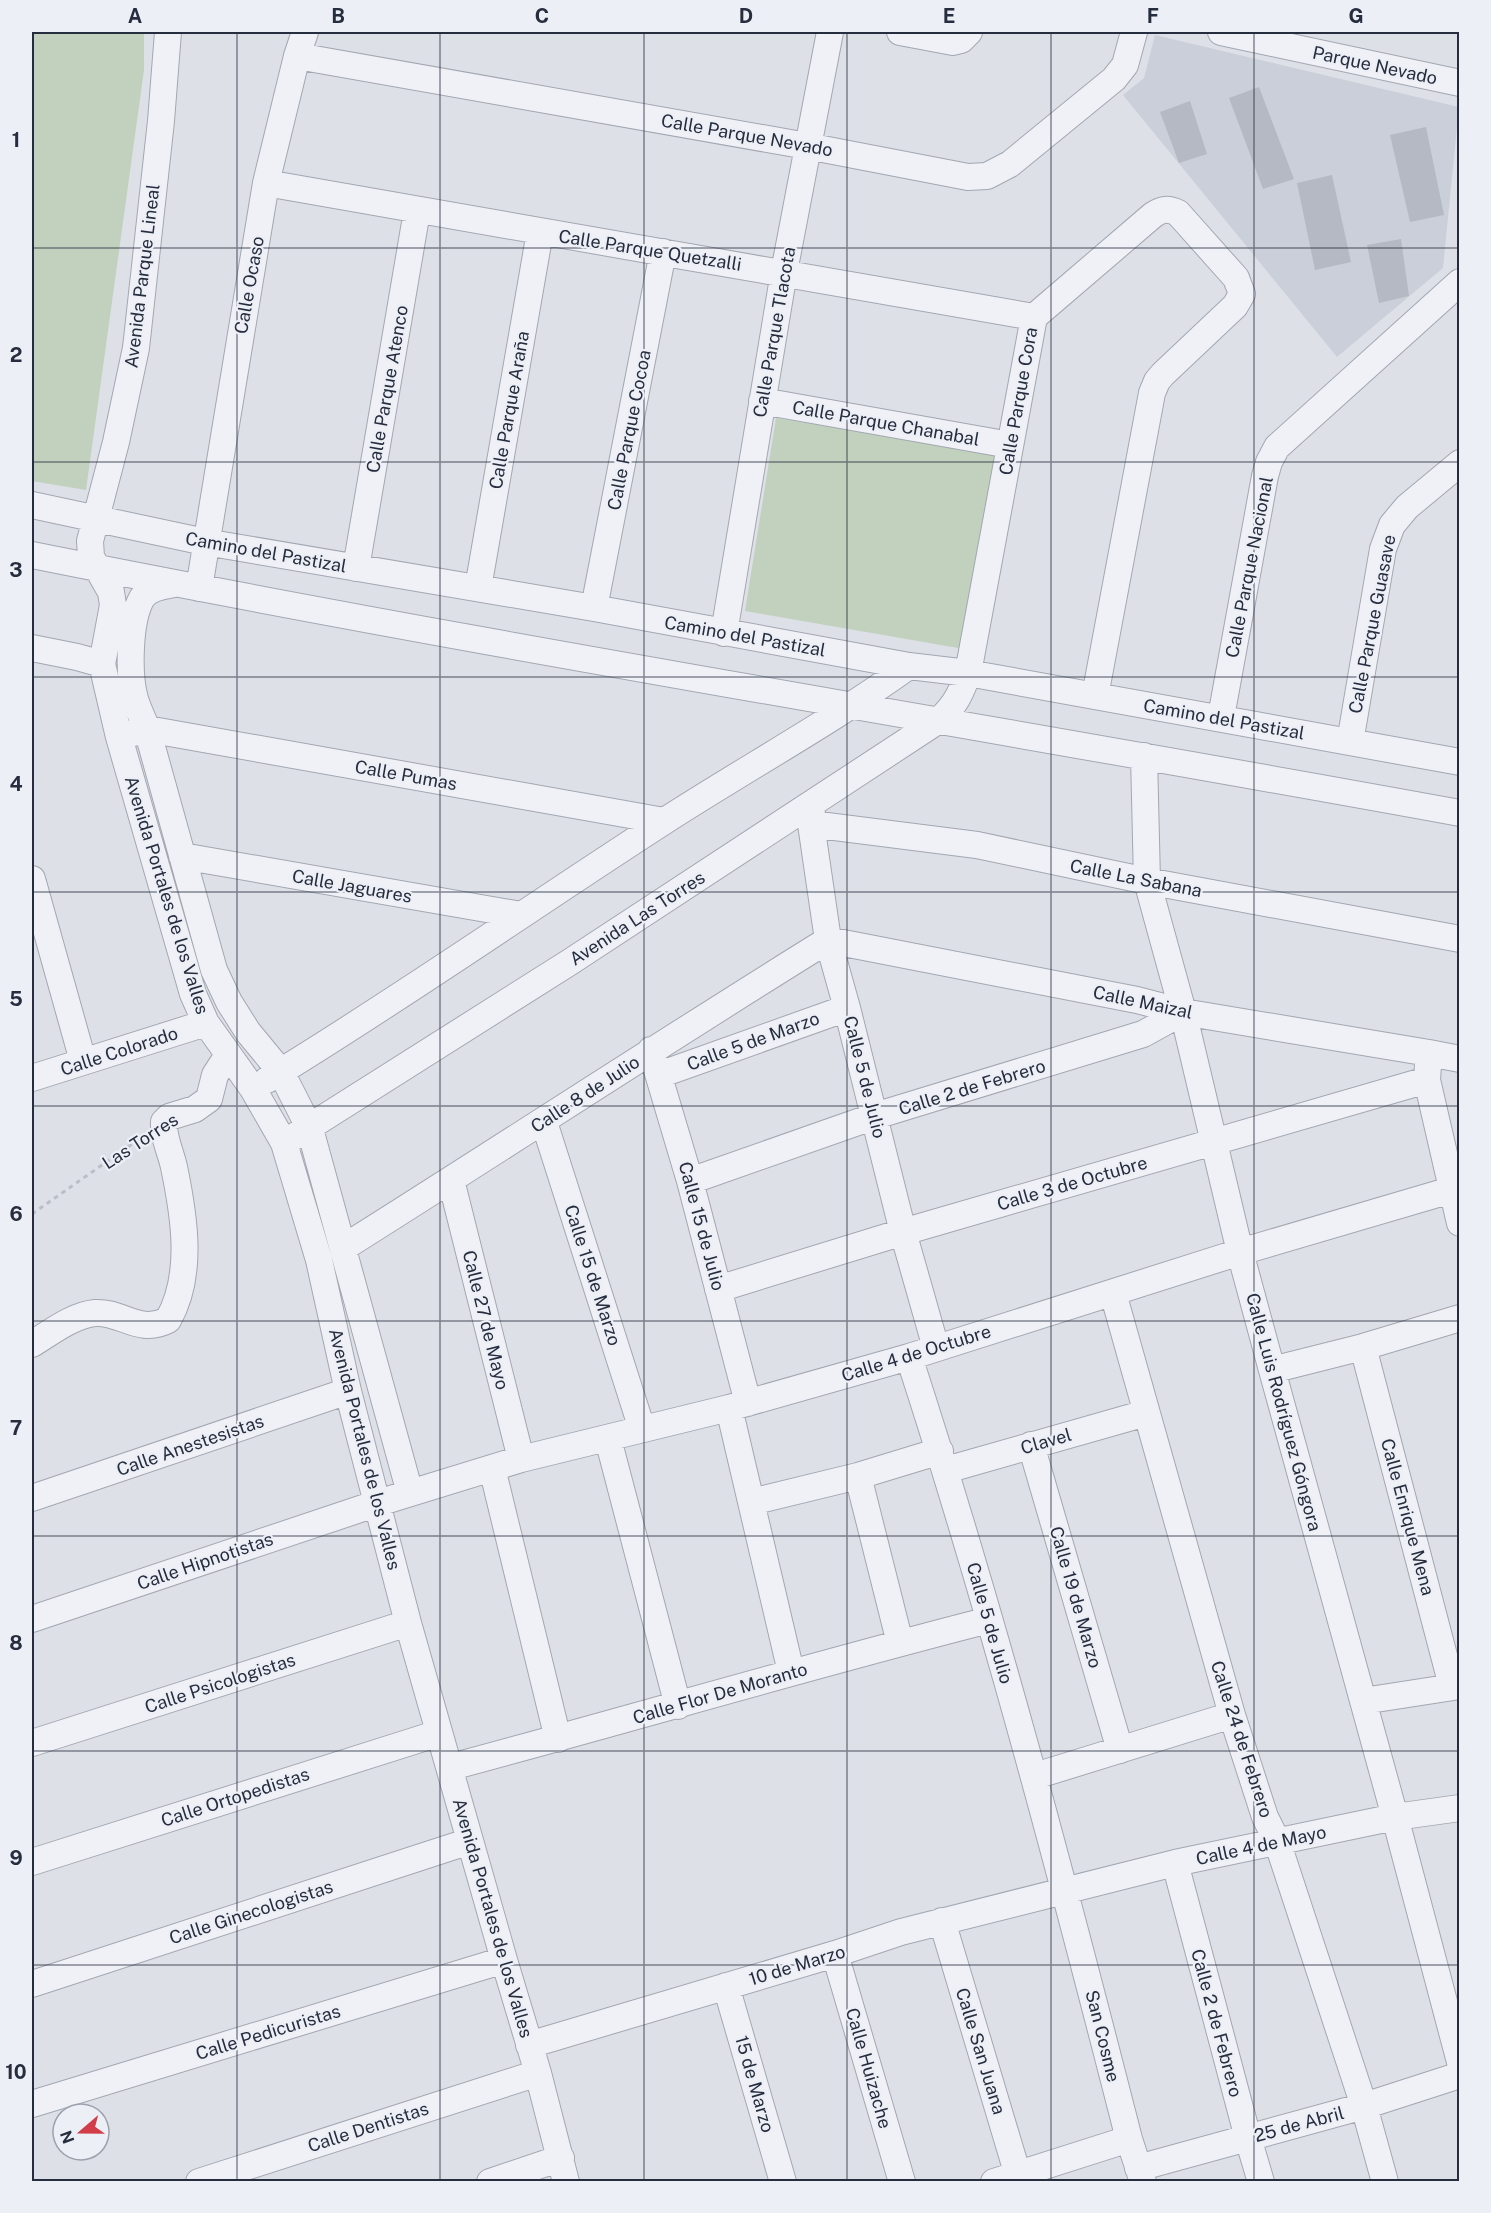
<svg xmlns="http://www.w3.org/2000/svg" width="1491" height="2213" font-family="'Public Sans',sans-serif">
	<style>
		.built { fill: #cbcfd9 }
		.green { fill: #c1d1be }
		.building { fill: #b4b9c4 }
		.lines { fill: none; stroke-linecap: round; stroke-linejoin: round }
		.minor-casing { stroke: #a2a7b1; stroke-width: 28 }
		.path { stroke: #bbbec6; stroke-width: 3; stroke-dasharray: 4.5 4.5; stroke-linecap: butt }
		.minor { stroke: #f0f1f6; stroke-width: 26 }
		.grid { fill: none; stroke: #262d3e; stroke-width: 1.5; stroke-opacity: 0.55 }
		.labels { text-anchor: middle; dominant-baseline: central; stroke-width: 4.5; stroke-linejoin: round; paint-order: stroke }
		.street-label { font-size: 18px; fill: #262d3e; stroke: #eceff5 }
		.neatline { fill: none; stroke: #262d3e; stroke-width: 2 }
		.grid-label { font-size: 20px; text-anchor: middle; font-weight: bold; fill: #262d3e }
	</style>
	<rect width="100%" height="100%" fill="#dde0e7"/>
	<path class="built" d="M1155,35L1459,107L1443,268L1337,357L1123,95L1144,78Z"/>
	<path class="green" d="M32,32H144V70L86,490L32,481Z
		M776,418L996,454L964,649L745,611Z"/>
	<path class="building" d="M1259,87L1294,179L1263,189L1229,98Z
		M1190,101L1207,154L1179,163L1160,112Z
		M1426,127L1444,215L1410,222L1390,135Z
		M1332,175L1351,262L1315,270L1297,183Z
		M1401,239L1409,296L1379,303L1367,245Z"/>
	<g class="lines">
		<g class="minor-casing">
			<path id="minor" d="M168,32L161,121L136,348L116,442L90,541L91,557L111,592L113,605L102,664L119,737L193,994L206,1023L253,1089L284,1143L319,1260L348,1391L408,1623L504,1960L538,2073L566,2182
				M900,32L953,42L961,40L969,32
				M1221,32L1460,83
				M297,56L807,146L968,177L987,176L1010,164L1114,79L1125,65L1134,32
				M266,183C522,230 778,271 1034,317
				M762,401L1010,445
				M32,505L205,542L594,608L909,666L968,673L1460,762
				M32,555C506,650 984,726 1460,813
				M356,568L417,211
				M175,584C164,586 149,587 142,598C129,620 128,674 135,699C138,709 143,719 147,729L214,970L229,1002L248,1032L281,1072L310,1129L410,1493
				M199,588L266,183L297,56L305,32
				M478,588L540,232
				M594,608L663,252
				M724,633L784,272L830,32
				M32,648L77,657L102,664
				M1221,717L1265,476L1269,462L1277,447L1460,282
				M133,733L147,729L664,821
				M1350,742L1383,549L1392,525L1407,507L1460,463
				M1144,756L1147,881L1183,1012L1240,1252L1272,1370L1395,1817L1460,2062
				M812,808L811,824L828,940L847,1008L903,1232L936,1348
				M811,824L977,845L1147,881L1460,939
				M182,856L521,915
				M32,879L83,1061
				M651,1050L690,1181L748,1403
				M1428,1065L1427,1080L1460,1223
				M659,1075L847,1008
				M32,1078L206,1023
				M267,1080C402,998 531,907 663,822C745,769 831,722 909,666
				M544,1122L642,1429
				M284,1143L570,962L939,720C955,706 961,693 968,673L1034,317L1153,215C1162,209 1168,208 1178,213L1236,278L1242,294L1235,306L1163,374L1157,381L1152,393L1095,696
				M451,1180L521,1459
				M690,1181L875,1116L1143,1034L1183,1012
				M343,1248C505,1146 665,1041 828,940L1137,1000L1183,1012L1429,1053L1460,1059
				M718,1289L903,1232L1427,1080
				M1113,1293L1232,1715L1265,1817L1277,1841L1364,2106L1385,2182
				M32,1344C50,1333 73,1315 95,1313C121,1311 139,1335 168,1320C194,1275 184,1215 174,1167C171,1153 163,1137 164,1122L169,1117L195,1109L209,1099L215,1075L228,1055
				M1363,1347L1452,1686
				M909,1357C993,1615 1062,1877 1129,2139L1143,2182
				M1272,1370L1363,1347L1460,1318
				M729,1408L791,1672
				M608,1439L678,1706
				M1031,1445L1120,1750
				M492,1468L558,1739
				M946,1470L1146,1413
				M858,1476L900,1643
				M32,1498L348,1391
				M751,1502L858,1476L940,1451
				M32,1619L378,1503L521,1459L729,1408L909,1357L1240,1252L1451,1190
				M1363,1701L1460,1686
				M32,1743L408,1623
				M451,1767C630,1719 809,1666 989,1620
				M1035,1776L1232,1715
				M32,1862L439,1733
				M1175,1863L1248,2138L1261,2182
				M942,1921L1020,2182
				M835,1954L902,2182
				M32,1984L470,1841
				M726,1986L783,2182
				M529,2045L835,1954L901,1932L1175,1863L1395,1817L1460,1808
				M32,2104L504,1960
				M1138,2168L1364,2106L1460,2075
				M199,2182L538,2073
				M490,2182L561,2158
				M994,2182L1129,2139"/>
		</g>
		<path class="path" d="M32,1214L142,1137"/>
		<use href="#minor" class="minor"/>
	</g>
	<path class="grid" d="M237,32V2182M440,32V2182M644,32V2182M847,32V2182M1051,32V2182M1254,32V2182M32,248H1460M32,462H1460M32,677H1460M32,892H1460M32,1106H1460M32,1321H1460M32,1536H1460M32,1751H1460M32,1965H1460"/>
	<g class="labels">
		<g class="street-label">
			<text transform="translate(1375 65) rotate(12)">Parque Nevado</text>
			<text transform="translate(747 135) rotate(10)">Calle Parque Nevado</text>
			<text transform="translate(650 250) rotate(9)">Calle Parque Quetzalli</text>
			<text transform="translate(142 276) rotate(-83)">Avenida Parque Lineal</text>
			<text transform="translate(249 285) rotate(-80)">Calle Ocaso</text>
			<text transform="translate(774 332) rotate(-80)">Calle Parque Tlacota</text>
			<text transform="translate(387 389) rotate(-80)">Calle Parque Atenco</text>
			<text transform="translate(1018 401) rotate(-80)">Calle Parque Cora</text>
			<text transform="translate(509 410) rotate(-80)">Calle Parque Araña</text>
			<text transform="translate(886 423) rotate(10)">Calle Parque Chanabal</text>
			<text transform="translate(629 430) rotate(-79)">Calle Parque Cocoa</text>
			<text transform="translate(266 552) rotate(10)">Camino del Pastizal</text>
			<text transform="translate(1249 567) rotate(-79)">Calle Parque Nacional</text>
			<text transform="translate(1372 624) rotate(-79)">Calle Parque Guasave</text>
			<text transform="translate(745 636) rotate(10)">Camino del Pastizal</text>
			<text transform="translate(1224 719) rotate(10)">Camino del Pastizal</text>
			<text transform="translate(406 775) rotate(10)">Calle Pumas</text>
			<text transform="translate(1136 878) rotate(11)">Calle La Sabana</text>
			<text transform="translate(352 886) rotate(10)">Calle Jaguares</text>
			<text transform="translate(167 895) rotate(73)">Avenida Portales de los Valles</text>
			<text transform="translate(637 918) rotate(-33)">Avenida Las Torres</text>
			<text transform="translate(1143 1002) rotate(12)">Calle Maizal</text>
			<text transform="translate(753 1041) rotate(-20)">Calle 5 de Marzo</text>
			<text transform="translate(119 1051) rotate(-18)">Calle Colorado</text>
			<text transform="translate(865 1077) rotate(76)">Calle 5 de Julio</text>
			<text transform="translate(972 1087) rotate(-17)">Calle 2 de Febrero</text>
			<text transform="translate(585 1094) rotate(-33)">Calle 8 de Julio</text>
			<text transform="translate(140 1141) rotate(-33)">Las Torres</text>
			<text transform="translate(1072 1183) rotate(-16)">Calle 3 de Octubre</text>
			<text transform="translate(702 1226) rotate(75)">Calle 15 de Julio</text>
			<text transform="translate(593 1275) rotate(72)">Calle 15 de Marzo</text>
			<text transform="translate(486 1320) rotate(76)">Calle 27 de Mayo</text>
			<text transform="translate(916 1353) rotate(-17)">Calle 4 de Octubre</text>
			<text transform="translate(1284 1412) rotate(75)">Calle Luis Rodríguez Góngora</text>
			<text transform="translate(1046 1441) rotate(-16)">Clavel</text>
			<text transform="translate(190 1445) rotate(-19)">Calle Anestesistas</text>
			<text transform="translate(365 1449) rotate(76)">Avenida Portales de los Valles</text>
			<text transform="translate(1408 1517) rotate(75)">Calle Enrique Mena</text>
			<text transform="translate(205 1561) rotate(-19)">Calle Hipnotistas</text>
			<text transform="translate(1076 1597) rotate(74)">Calle 19 de Marzo</text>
			<text transform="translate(990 1623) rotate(74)">Calle 5 de Julio</text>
			<text transform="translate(220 1683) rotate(-18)">Calle Psicologistas</text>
			<text transform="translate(720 1693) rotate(-16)">Calle Flor De Moranto</text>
			<text transform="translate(1242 1739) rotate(72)">Calle 24 de Febrero</text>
			<text transform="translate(235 1797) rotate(-18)">Calle Ortopedistas</text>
			<text transform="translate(1261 1845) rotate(-12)">Calle 4 de Mayo</text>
			<text transform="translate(251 1912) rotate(-18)">Calle Ginecologistas</text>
			<text transform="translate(493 1918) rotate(74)">Avenida Portales de los Valles</text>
			<text transform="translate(797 1965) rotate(-17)">10 de Marzo</text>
			<text transform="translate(1217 2023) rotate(75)">Calle 2 de Febrero</text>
			<text transform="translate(268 2032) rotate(-17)">Calle Pedicuristas</text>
			<text transform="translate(1103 2036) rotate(76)">San Cosme</text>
			<text transform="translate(981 2051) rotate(73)">Calle San Juana</text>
			<text transform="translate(869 2068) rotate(74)">Calle Huizache</text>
			<text transform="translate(755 2084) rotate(74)">15 de Marzo</text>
			<text transform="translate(1299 2124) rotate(-15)">25 de Abril</text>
			<text transform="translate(368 2127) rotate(-18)">Calle Dentistas</text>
		</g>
	</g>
	<rect width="1491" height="2213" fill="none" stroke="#eceff5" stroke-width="66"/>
	<g transform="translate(81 2132) rotate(250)"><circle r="28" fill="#eceff5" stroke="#9da1ac" stroke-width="1.5"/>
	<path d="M0-4.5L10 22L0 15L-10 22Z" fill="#d13d49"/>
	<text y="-9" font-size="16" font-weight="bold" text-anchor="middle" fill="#262d3e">N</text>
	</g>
	<rect x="33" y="33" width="1425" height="2147" class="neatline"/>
	<g class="grid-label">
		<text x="135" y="23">A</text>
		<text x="338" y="23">B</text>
		<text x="542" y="23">C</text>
		<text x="746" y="23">D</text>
		<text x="949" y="23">E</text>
		<text x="1153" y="23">F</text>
		<text x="1356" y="23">G</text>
		<text x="16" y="147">1</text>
		<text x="16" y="362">2</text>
		<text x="16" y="577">3</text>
		<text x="16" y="791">4</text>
		<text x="16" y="1006">5</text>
		<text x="16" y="1221">6</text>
		<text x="16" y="1435">7</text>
		<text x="16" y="1650">8</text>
		<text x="16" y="1865">9</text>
		<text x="16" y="2079">10</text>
	</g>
</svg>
